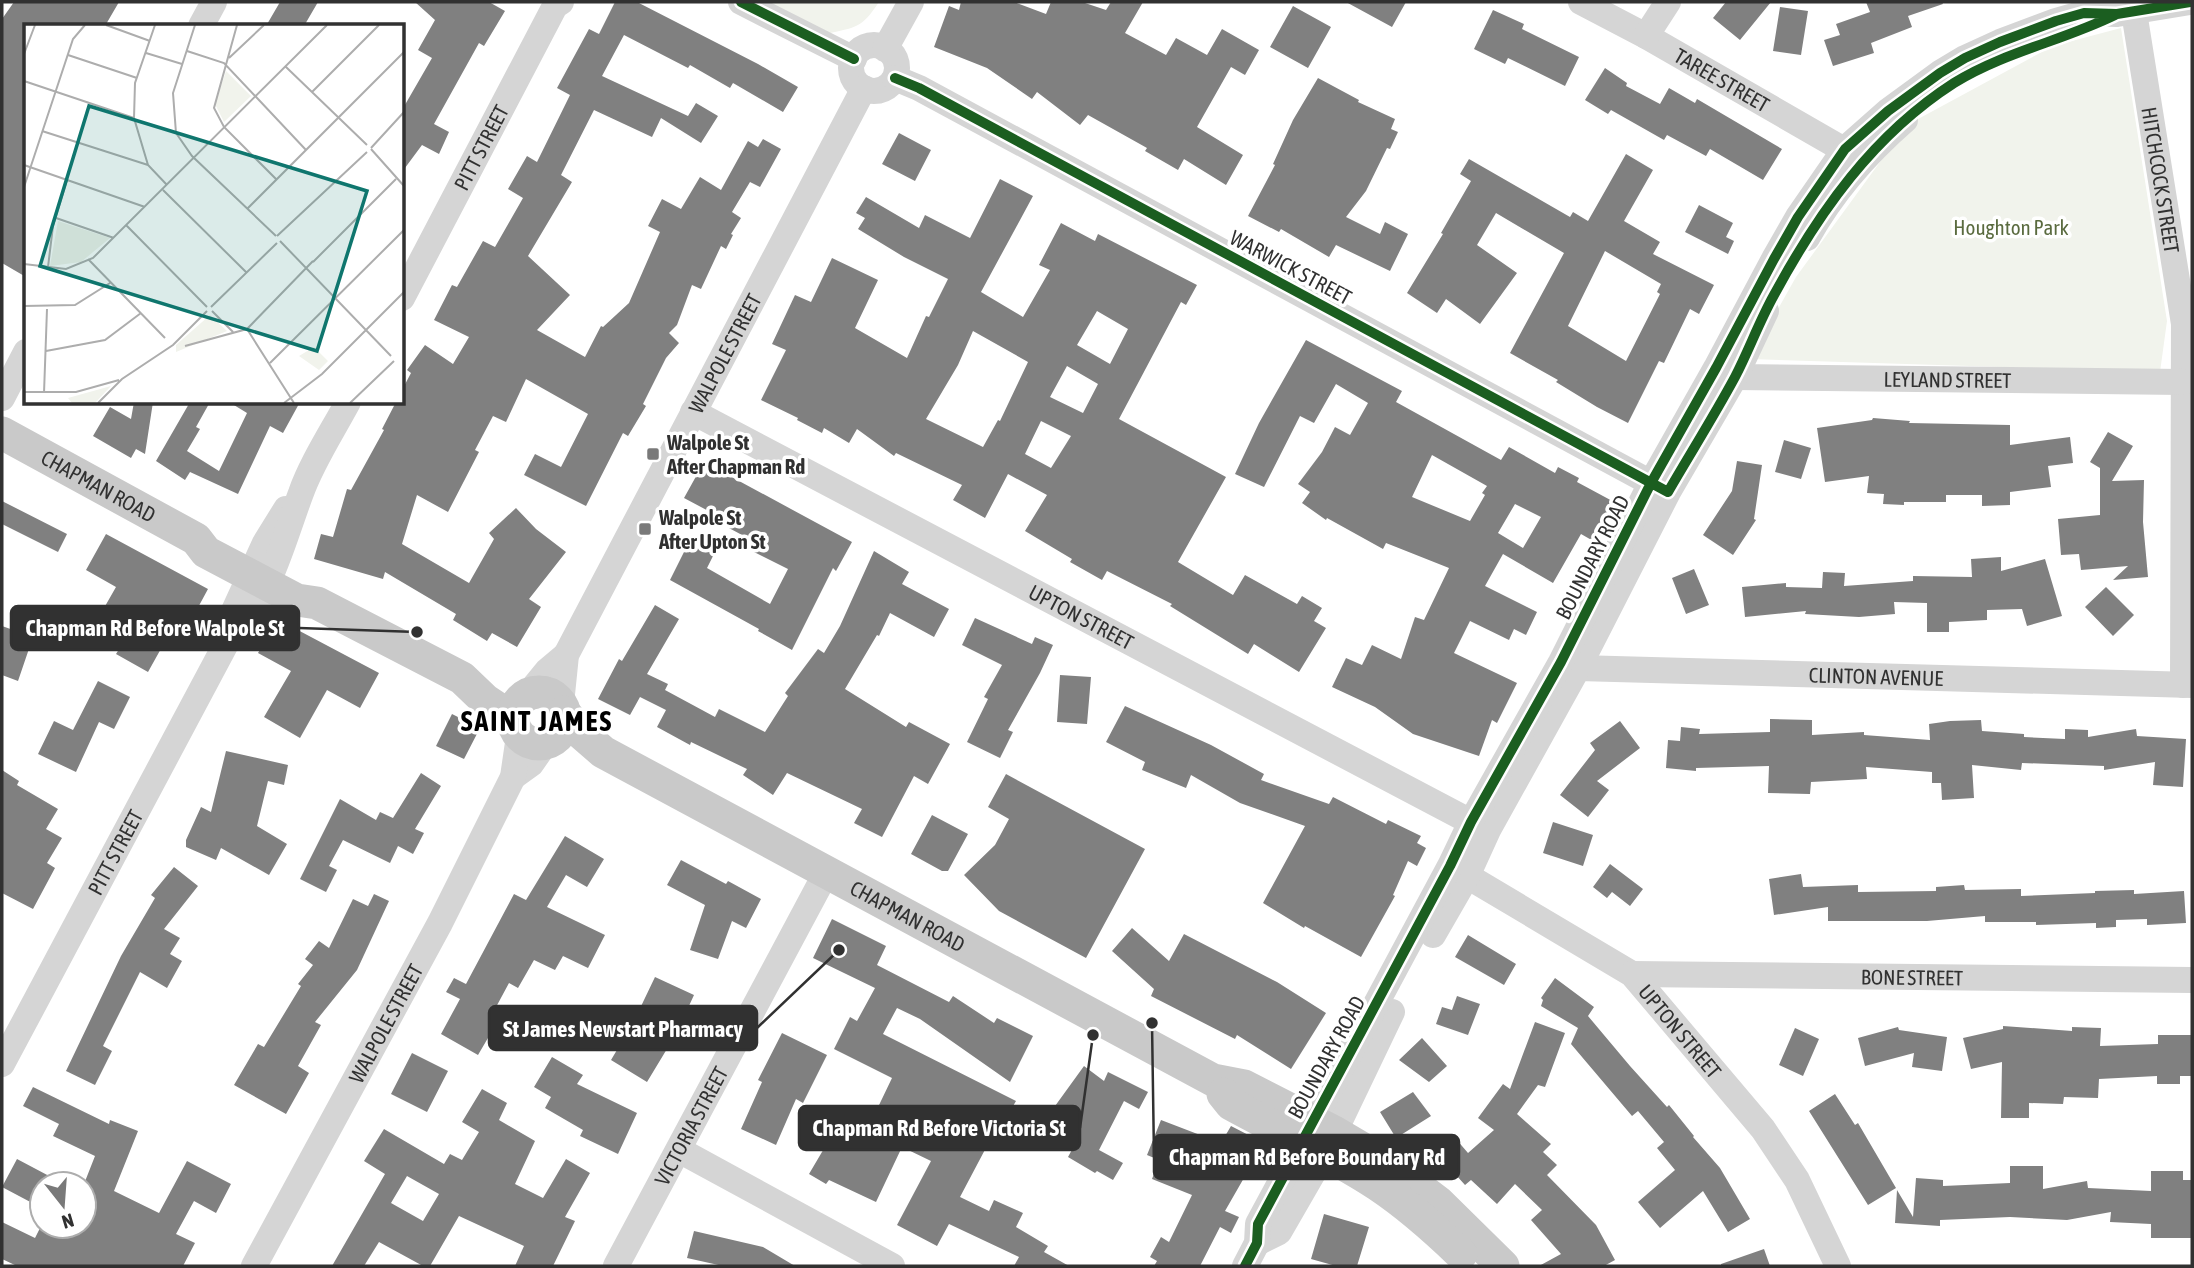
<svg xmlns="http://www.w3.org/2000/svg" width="2194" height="1268" font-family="'Asap Condensed',sans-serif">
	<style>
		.green { fill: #f1f3ec }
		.building { fill: #808080; fill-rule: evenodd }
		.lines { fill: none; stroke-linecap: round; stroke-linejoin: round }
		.minor { stroke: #d5d5d5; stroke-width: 26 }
		.major { stroke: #c9c9c9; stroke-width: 33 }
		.cycleway-casing { stroke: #fff; stroke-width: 15 }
		.cycleway { stroke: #1b5e20; stroke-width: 10 }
		.poi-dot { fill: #797979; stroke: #fff; stroke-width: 2.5 }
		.labels { text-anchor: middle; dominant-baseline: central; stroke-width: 7; stroke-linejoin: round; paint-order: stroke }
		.street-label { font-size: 21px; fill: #313131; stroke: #fff }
		.park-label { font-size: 21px; fill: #5a6b3f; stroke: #fff }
		.poi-label { font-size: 21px; font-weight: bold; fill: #313131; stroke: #fff; text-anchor: start }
		.district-label { font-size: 28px; font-weight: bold; letter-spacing: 2px; fill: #000; stroke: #fff }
		.inset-road { fill: none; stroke: #adadad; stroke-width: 2 }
		.view { fill: #0f766e; fill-opacity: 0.15; stroke: #0f766e; stroke-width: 3.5 }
		.inset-edge { fill: none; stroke: #313131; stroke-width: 3.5 }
		.leader { fill: none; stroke: #313131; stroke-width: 2.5 }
		.callout-dot { fill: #313131; stroke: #fff; stroke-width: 2.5 }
		.callout { fill: #313131; stroke: #313131; stroke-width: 2.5 }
		.callout-label { font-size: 23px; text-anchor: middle; font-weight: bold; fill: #fff }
	</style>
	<rect width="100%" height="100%" fill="#fff"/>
	<path class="green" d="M768,2H879C861,29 856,27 826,34Z
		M2121,28L2167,321L2160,372L1750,359L1796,277L1907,125L2053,46Z"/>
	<path class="building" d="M14,2H119L105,26H26V277L2,263V19Z
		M280,2H318L304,26H266Z
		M415,2H489L505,11L484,46L479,43L434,124L449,132L439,154L422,145L402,172V110L432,58L418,50L435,20Z
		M615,2H637L758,64L798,87L783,112L733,83L730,88L690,65L688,68L624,35L602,76L688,116L696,103L718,116L701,143L661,118L652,137L594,110L561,175L572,182L528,256L570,295L537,330L585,357L601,326L603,327L629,303L660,232L648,226L662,199L681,209L700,177L721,190L748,141L758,147L763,139L781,149L760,187L750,182L732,212L741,218L731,234L733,235L726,249L721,246L701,289L692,285L677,325L669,333L679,343L666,358L643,404L646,406L628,436L623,433L586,506L524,475L535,454L561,467L588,414L526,379L506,422L493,416L475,450L479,452L448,512L417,495L402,544L469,583L494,539L489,533L516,508L536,529L566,552L529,599L541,607L517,647L492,633L487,641L453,620L456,614L385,572L383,579L314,559L321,534L333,537L347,489L351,490L384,430L382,429L396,402H402V390L411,373L407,370L425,345L453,364L469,337L434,320L452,285L457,287L483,241L495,247L523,198L508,189L527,156L537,162L570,95L557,88L589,29L599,34Z
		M961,2H1014L1046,14L1051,2H1082L1106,10L1111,2H1143L1125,33L1166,55L1176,38L1207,55L1222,29L1259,50L1245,75L1231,67L1197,127L1243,155L1226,185L1184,159L1178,170L1145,151L1147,148L1088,115L1080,125L1037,92L1032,99L987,68L934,47L949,6L959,10Z
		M1346,2H1406L1392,27Z
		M1726,2H1771L1740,40L1713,18Z
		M1866,2H1942L1943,4L1908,16L1912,27L1871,43L1874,53L1833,66L1824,40L1840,35L1836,24L1870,12Z
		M1293,6L1331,27L1308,68L1270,47Z
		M1780,7L1808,11L1801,55L1773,51Z
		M1493,10L1524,24L1522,29L1579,57L1565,86L1508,58L1505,64L1474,49Z
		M1605,68L1627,83L1626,86L1660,104L1669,88L1695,103L1697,99L1782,149L1763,180L1710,149L1706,156L1667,135L1664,140L1611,110L1608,114L1585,100Z
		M1318,78L1359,100L1358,102L1395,119L1391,129L1398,132L1390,149L1387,148L1366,191L1346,217L1380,234L1385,222L1408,234L1390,271L1336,245L1329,257L1281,229L1279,232L1248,216L1275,165L1273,164L1293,120Z
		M899,133L931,150L915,181L882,164Z
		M1626,154L1653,170L1624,221L1660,242L1653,254L1714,285L1699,314L1690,309L1664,363L1659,361L1628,423L1597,407L1556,382L1558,380L1510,353L1564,253L1496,213L1477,245L1517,273L1480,324L1446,299L1437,313L1407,293L1443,234L1441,233L1471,181L1460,174L1469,159L1570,217L1573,212L1588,221ZM1605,251L1661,284L1657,292L1660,294L1626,361L1568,326Z
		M1000,179L1033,196L981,292L1023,317L1050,270L1039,265L1061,223L1095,241L1098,234L1197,285L1186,305L1181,302L1119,419L1226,477L1178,562L1233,595L1245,575L1297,604L1302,596L1322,608L1314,621L1326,628L1299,672L1254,644L1248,654L1170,606L1172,604L1107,571L1102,580L1070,562L1072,559L1025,531L1047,495L1008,474L985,518L953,500L962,485L896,453L894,456L857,429L849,443L824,428L822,433L797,420L798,418L761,400L786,350L772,344L795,295L811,302L832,258L878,280L855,328L907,358L926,316L929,317L948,279L904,257L858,229L865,218L856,213L866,197L919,228L925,215L970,238ZM1097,311L1128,329L1110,364L1077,345ZM973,331L1028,362L1000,421L998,420L983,447L926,419L958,365ZM1067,366L1098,384L1083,413L1050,397ZM1041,421L1071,436L1051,468L1025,454Z
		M1699,205L1733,223L1726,237L1734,241L1728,254L1685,232Z
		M1306,340L1402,391L1396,402L1501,460L1509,447L1555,473L1558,467L1579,478L1577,482L1616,503L1595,542L1581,534L1553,583L1503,554L1485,586L1537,612L1526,635L1514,629L1509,640L1470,621L1454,653L1517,683L1497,723L1492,720L1479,756L1413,734L1375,707L1332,687L1346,658L1362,665L1372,645L1401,659L1415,617L1424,620L1449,568L1386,543L1383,549L1327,518L1326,520L1302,503L1310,492L1298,484L1322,452L1335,427L1350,435L1368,403L1336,384L1314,423L1300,416L1264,487L1235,474L1259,423ZM1432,455L1487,486L1482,493L1485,495L1470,521L1412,497ZM1515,504L1541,517L1523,548L1498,533Z
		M134,402H153L145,454L136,449L131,458L93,436L110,407L131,419Z
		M190,402H210L196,427L200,429L187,451L219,471L247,413L229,402H300L283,433L270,426L238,494L190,472L185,480L156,461Z
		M1873,418L1910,421L1909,423L2010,425V445L2070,437L2073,463L2048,466L2051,487L2010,492V505L1982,506V495H1946V502H1904V505L1883,504L1884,494L1867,493L1869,476L1825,482L1817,428L1872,420Z
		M2108,432L2133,446L2112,481L2144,480L2143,522L2148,577L2113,580L2128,566L2081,570L2079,554L2061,555L2058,519L2100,515V468L2090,462Z
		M1784,440L1811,448L1801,479L1775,472Z
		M1737,461L1762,465L1754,519L1756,520L1733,555L1703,535L1732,491Z
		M704,462L852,542L836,571L833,568L792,650L758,631L759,629L670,580L689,542L714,554L707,568L770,604L788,569L738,544L742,535L714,520L716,515L684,498Z
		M2,501L67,534L58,552L2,524Z
		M106,534L208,589L188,626L177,620L148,672L116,654L121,646L78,622L87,607L100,615L116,587L86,570Z
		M874,551L909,572L902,584L949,609L934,637L890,613L879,636L877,635L845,689L906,727L909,722L950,744L928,784L914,776L882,837L854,823L862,809L787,773L773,795L743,775L747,769L691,742L690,745L657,727L666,710L640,697L630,715L598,699L619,659L622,661L655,605L679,619L647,674L668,684L665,690L715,717L719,709L765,732L788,696L785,693L818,649L824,653L840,626Z
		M2001,557V571L2045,559L2062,616L2027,626L2022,609L1987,610V620L1949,622V632H1927V603L1894,602L1895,614L1859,617L1805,614L1806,611L1745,617L1742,587L1786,583V587L1822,588L1823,572L1845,573L1844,586L1913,581V576L1972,577L1971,559Z
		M1694,569L1709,605L1686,614L1672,578Z
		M2106,587L2134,615L2113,636L2085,607Z
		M975,618L1032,644L1035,637L1053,645L1040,673L1008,730L1013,732L1000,758L967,742L988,699L984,697L1002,665L962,645Z
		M277,619L379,673L360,708L327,690L300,738L264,717L291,671L258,653Z
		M2,626L33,637L18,681L2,675Z
		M1060,675L1091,677L1087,724L1057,722Z
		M98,681L130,697L114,729L99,722L76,772L38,754L54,721L73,730Z
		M1125,706L1211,745L1264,774L1261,780L1329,804L1333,797L1386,824L1388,820L1421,836L1417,843L1426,848L1417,866L1408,861L1393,895L1395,896L1361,957L1305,926L1304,928L1263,903L1305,826L1240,803L1191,775L1186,788L1142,770L1145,762L1106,742Z
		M452,714L480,728L464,759L436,746Z
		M1770,719L1812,720V735L1864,732V735L1930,740L1929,724L1950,721L1981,720L1982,731L2024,734V737L2065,739V729L2088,730V737L2136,729L2137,736L2186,739L2183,787L2153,785L2155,762L2104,770V766L2022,763L2021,770L1972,765L1974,798L1942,800L1941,783H1932V772L1866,767L1867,779L1811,782L1810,794L1768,793L1769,766L1696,768V771L1666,768L1668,740L1680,741L1681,727L1700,729L1699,734L1770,732Z
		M1620,721L1640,748L1597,781L1609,790L1588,817L1560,795L1595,750L1590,743Z
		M226,751L288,765L284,785L268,781L257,826L287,844L269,875L221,848L216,860L186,847V840L201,807L211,812Z
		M2,770L19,781L17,785L58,809L46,829L62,838L47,863L55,868L33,909L2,893Z
		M421,773L441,786L415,829L424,833L413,854L398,846L390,863L343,840L329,866L337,870L326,892L300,879L340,799L376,820L380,812L393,818Z
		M1006,774L1145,849L1086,958L999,911L964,875L995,845L1009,819L988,807Z
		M932,815L968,834L948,871H942L911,854Z
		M1553,822L1593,835L1583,866L1543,853Z
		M565,836L604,859L587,887L566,875L547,907L605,935L588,968L563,956L555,970L534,960L518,988L509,983L488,1022L495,1026L478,1055L441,1034L460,999L446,992L454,978L466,984L514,894L526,900Z
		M681,860L726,884L728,881L761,899L746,928L732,921L718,959L690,950L705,905L667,885Z
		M1610,864L1643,889L1630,906L1612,892L1607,898L1593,887Z
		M174,867L198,886L164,929L180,938L170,954L182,961L167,988L140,972L103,1046L112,1051L95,1085L66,1071L121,956L155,898L151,895Z
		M1801,874L1803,887L1858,885V892L1936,891V887L1964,885L1965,890L2021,889V896L2095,893V891L2134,890V894L2184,891L2186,923L2147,925V919L2116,920V927L2096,928V923L2036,925V922H1985V916L1927,921H1828V907L1774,915L1769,879Z
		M374,894L389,901L357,970L315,1022L321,1025L298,1066L309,1073L286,1114L234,1085L258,1044L264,1047L301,986L298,984L313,965L305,959L319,941L329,948L353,899L368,906Z
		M832,919L886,946L877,965L949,1002L953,996L994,1023L997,1018L1033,1036L1010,1082L920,1019L897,1008L883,1034L1016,1101L1005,1120L985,1108L970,1135L988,1144L960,1197L989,1211L994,1200L1023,1213L1016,1227L1048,1246L1044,1252L1069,1266H1014L1019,1257L949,1224L937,1246L897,1225L931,1161L902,1147L876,1202L829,1180L826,1184L809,1174L832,1135L857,1151L892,1078L834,1049L850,1017L857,1021L875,988L813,958Z
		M1132,928L1169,961L1184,934L1277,982L1326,1013L1291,1069L1237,1035L1235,1039L1151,996L1154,989L1112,951Z
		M1468,935L1516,964L1504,985L1455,957Z
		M655,977L694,995L676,1034L647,1082L611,1060L633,1023Z
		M1555,978L1594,1007L1588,1016L1630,1066L1667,1107L1669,1105L1694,1136L1693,1137L1720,1168L1750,1219L1728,1232L1703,1191L1660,1228L1638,1202L1675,1170L1657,1148L1664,1142L1638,1111L1632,1116L1571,1044L1578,1028L1541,1006L1543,1000L1541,998Z
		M1457,996L1480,1004L1468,1035L1436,1024L1442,1007L1452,1010Z
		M1535,1022L1565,1033L1545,1087L1538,1085L1517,1114L1551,1144L1543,1152L1557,1165L1547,1175L1596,1225L1615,1260L1604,1266H1539L1561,1254L1531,1220L1542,1210L1515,1184L1497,1204L1471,1180L1465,1185L1438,1155L1456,1139L1468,1153L1494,1130L1478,1118L1503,1084L1510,1089Z
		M2003,1026L2072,1031V1027L2101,1028L2100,1046L2158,1044V1035H2192V1076H2180V1084H2157V1076L2099,1079L2098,1098L2064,1097L2063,1104L2029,1103V1118H2001L2002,1062L1971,1069L1963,1038L2003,1029Z
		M1898,1027L1899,1030L1947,1037L1942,1071L1912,1067L1914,1053L1865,1066L1858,1038Z
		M1795,1028L1819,1039L1803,1076L1779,1065Z
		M782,1033L827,1055L803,1103L796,1099L776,1145L741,1129L762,1082L758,1080Z
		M1422,1038L1447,1066L1429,1082L1399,1060Z
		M412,1053L448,1071L427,1112L391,1094Z
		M552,1057L583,1075L577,1084L637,1113L618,1154L580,1136L583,1130L545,1108L551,1097L534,1087Z
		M1084,1066L1104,1081L1108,1072L1148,1092L1139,1109L1124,1101L1099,1150L1123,1163L1113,1180L1097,1171L1095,1173L1068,1157L1080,1135L1050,1113Z
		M33,1087L109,1124L110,1120L138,1131L114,1191L159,1213L187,1161L231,1184L216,1213L194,1201L176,1234L195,1243L183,1266H17L2,1259V1222L35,1238L41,1226H84V1184L95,1156L53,1136L59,1124L23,1106Z
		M482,1089L507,1103L499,1120L535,1141L515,1184L543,1198L566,1159L590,1173L565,1217L575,1221L553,1266H515L524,1246L459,1216L430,1266H423L379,1242L364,1266H332L385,1174L364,1161L384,1129L444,1164L450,1154L462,1160L479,1132L462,1122ZM407,1176L439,1194L423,1221L391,1203Z
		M1413,1092L1431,1116L1396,1138L1380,1112Z
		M1835,1094L1855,1125L1858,1123L1896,1188L1868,1205L1809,1111Z
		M1161,1120L1221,1143L1231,1126L1264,1143L1225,1211L1239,1217L1231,1233L1220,1227L1200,1266H1154L1157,1261L1150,1257L1161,1237L1169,1242L1192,1195L1152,1179L1159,1160L1147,1155Z
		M17,1159L51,1177L47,1184H42V1194L36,1205L2,1187Z
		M2010,1166H2043V1189L2087,1181L2088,1188L2151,1191V1171H2183V1180H2192V1238H2151V1224L2110,1222L2111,1212L2067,1220L2010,1217L1940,1220V1226L1895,1223L1897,1190L1913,1217L1916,1178L1943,1180V1186L2010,1183Z
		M1324,1214L1369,1227L1357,1266H1336L1311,1259Z
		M694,1231L763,1247L795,1266H723L687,1258Z
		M1764,1249L1770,1266H1721V1264Z"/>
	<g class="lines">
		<g class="minor">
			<path d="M741,2L854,59"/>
			<path id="s1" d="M1581,2L1646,36L1858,158"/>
			<path id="s2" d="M2134,12L2184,324L2183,685"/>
			<path d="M201,26L214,2"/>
			<path d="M1646,36L1668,2"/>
			<circle cx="874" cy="68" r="23"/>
			<path d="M885,49L911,2"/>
			<path d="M895,78L919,88L1664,490"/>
			<path d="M1807,238C1832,193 1866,154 1905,120"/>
			<path id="s3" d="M402,298L555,6L561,2"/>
			<path id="s4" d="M1720,370L1735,377L2183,382"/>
			<path d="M2,398L26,352"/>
			<path id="s5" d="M693,412L1471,822"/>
			<path d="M228,624L265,543L286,509"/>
			<path id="s6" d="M1565,663L1578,668L2192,685"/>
			<path d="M529,693L547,671L566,655"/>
			<path id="s7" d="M561,704L566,655L864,88"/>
			<path d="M513,777L531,764L545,744"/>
			<path id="s8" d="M1452,867L1632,974L1763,1129L1797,1180L1838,1266"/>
			<path d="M1433,935L1467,876L1488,830L1578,668L1668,492L1735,377L1766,311"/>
			<path id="s9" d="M1632,974L2192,980"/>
			<path id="s10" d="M2,1064L228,640C269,602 282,543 301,493C312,462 332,432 348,402"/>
			<path d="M679,1150L892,1266"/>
			<path d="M1257,1243L1279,1232L1324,1154L1392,1012"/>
			<path id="s11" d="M254,1266L440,923L513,777L519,736"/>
			<path id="s12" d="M616,1266L826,873"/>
			<path d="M1245,1266L1257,1243L1258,1224L1450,866L1471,822L1561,662L1651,483L1716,368L1774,259L1798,217L1845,149L1888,111L1940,73L1965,58L2000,42L2056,21L2084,13L2117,14L2190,2"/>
		</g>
		<g class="major">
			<path id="s13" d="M2,433L196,539L206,552L297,600L317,603L462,678L485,700L512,718"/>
			<circle cx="539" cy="718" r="26"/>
			<path id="s14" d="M564,712L580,732L603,752L1213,1080L1244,1086L1334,1132L1385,1162L1439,1203L1503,1266"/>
			<path d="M1223,1094L1231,1104C1280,1131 1331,1154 1378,1185C1408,1205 1435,1229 1461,1254"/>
		</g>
		<g class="cycleway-casing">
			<path id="cycleway" d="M741,2L854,59
				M895,78L919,88L1668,492C1690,454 1714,416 1735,377C1749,350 1759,322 1774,295C1819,212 1873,135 1954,83C2004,52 2062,41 2115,15
				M1245,1266L1257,1243L1258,1224L1450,866L1471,822L1561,662L1651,483L1716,368L1774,259L1798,217L1845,149L1888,111L1940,73L1965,58L2000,42L2056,21L2084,13L2117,14L2190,2"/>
		</g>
		<use href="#cycleway" class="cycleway"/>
	</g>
	<g class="poi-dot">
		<rect x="646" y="447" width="14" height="14" rx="3.5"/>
		<rect x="638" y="522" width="14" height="14" rx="3.5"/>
	</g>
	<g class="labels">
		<g class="street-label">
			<text stroke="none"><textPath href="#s1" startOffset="161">TAREE STREET</textPath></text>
			<text stroke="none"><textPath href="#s3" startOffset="170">PITT STREET</textPath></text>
			<text stroke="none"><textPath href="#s2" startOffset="170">HITCHCOCK STREET</textPath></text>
			<text transform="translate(1291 267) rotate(28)">WARWICK STREET</text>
			<text stroke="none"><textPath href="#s7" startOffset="390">WALPOLE STREET</textPath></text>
			<text stroke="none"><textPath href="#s4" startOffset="229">LEYLAND STREET</textPath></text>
			<text stroke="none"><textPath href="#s13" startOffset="110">CHAPMAN ROAD</textPath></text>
			<text transform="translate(1592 557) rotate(-63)">BOUNDARY ROAD</text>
			<text stroke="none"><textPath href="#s5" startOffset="439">UPTON STREET</textPath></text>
			<text stroke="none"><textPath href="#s6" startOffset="312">CLINTON AVENUE</textPath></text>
			<text stroke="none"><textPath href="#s10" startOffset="240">PITT STREET</textPath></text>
			<text stroke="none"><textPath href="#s14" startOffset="402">CHAPMAN ROAD</textPath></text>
			<text stroke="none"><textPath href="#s9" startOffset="280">BONE STREET</textPath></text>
			<text stroke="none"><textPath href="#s11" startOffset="276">WALPOLE STREET</textPath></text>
			<text stroke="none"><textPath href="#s8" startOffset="284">UPTON STREET</textPath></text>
			<text transform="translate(1326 1057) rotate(-61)">BOUNDARY ROAD</text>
			<text stroke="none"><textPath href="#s12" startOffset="159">VICTORIA STREET</textPath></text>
		</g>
		<g class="park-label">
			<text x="2011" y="227">Houghton Park</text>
		</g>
		<g class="poi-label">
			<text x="667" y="442">Walpole St<tspan x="667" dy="24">After Chapman Rd</tspan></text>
			<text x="659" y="517">Walpole St<tspan x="659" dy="24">After Upton St</tspan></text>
		</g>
		<g class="district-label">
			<text x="537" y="721">SAINT JAMES</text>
		</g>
	</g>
	<g transform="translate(24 24)">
		<rect width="380" height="380" fill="#fff"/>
		<path d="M202,47L227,72L200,98L191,80ZM34,197L86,214L57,238L26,242ZM186,291L203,307L152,328V321ZM290,323L304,337L295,346L275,332ZM87,362L71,379H48L44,374Z" fill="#f1f3ec"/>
		<path class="inset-road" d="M82,1L126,17M131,1L111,59L110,94L124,141L143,161M171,1L149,69L152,109L168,132L252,212M213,1L190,84L200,103L252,155M163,27L200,39L282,126M122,29L158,40M0,30L11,1M44,31L113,54M205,34L240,1M262,43L343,121M0,57L110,94M288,68L355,1M18,107L124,141M347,124L380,88M347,125L380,162M0,141L121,183M0,163L49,15L61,1M139,166L222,248M223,185L380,28M32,194L90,214M102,201L183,283M253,212L343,128M256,217L367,332M64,235L141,314M289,238L372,155M0,240L42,245L69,234L303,1M24,243L29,202L43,156M0,282L51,281L86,259M187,283L253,219M188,287L209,308M223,305L270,379M161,322L223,305L289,237M22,327L81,316L117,289M246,339L380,206M0,368H52L95,356M20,369L23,285M74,379L98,355L149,321L183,287M260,379L298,350L380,268M326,379L370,337"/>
		<path class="view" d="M65,82L343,167L293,327L16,242Z"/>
		<rect width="380" height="380" class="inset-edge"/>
	</g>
	<path class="leader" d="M417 632L299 628M839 950L757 1028M1093 1035L1080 1128M1152 1023L1154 1157"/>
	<g class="callout-dot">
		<circle cx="417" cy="632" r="7"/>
		<circle cx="839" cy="950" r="7"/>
		<circle cx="1093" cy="1035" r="7"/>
		<circle cx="1152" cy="1023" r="7"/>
	</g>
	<g class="callout">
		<rect x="11" y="606" width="288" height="44" rx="7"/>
		<rect x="489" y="1006" width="268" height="44" rx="7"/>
		<rect x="799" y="1106" width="281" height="44" rx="7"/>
		<rect x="1154" y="1135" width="305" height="44" rx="7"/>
	</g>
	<g class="callout-label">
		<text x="155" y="636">Chapman Rd Before Walpole St</text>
		<text x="623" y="1037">St James Newstart Pharmacy</text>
		<text x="939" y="1136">Chapman Rd Before Victoria St</text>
		<text x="1307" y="1165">Chapman Rd Before Boundary Rd</text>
	</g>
	<rect width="2194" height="1268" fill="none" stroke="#313131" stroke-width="7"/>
	<g transform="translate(63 1205) rotate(163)"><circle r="33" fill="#ffffff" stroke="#adadad" stroke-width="2"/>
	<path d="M0-5L12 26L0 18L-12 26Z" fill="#797979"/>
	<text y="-10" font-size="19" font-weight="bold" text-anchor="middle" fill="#313131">N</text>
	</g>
</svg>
